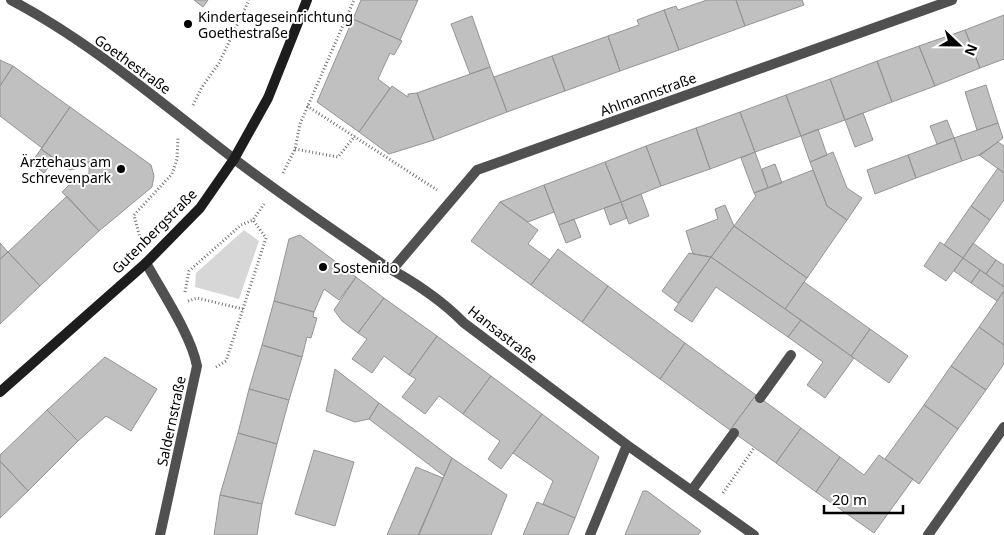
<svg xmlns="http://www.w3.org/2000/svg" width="1004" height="535" font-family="'Noto Sans',sans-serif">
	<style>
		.green { fill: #d7d7d7 }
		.building { fill: #c0c0c0; stroke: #949494 }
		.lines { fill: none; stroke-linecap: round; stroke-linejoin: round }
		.path { stroke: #727272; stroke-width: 3; stroke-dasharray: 1 2.5; stroke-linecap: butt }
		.service { stroke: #505050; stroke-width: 10 }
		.minor { stroke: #505050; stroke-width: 10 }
		.tertiary { stroke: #505050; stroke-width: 10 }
		.secondary { stroke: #1d1d1d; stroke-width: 10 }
		.poi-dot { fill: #000; stroke: #fff; stroke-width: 2 }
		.labels { text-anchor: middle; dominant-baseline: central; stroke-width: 4; stroke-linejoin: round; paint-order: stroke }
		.poi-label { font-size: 14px; fill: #000; stroke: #fff; text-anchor: start }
		.street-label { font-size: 14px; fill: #000; stroke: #fff }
	</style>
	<rect width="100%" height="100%" fill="#fff"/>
	<path class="green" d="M244,230L259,241L239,299L195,287L196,273Z"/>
	<path class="building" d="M194,0H208L203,7Z
		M361,0H418L400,40L353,19Z
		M707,0H736L745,26L679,50L664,10L676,6L678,10Z
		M736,0H802L804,5L745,26Z
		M664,10L679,50L620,71L608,36L639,25L637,20Z
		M1004,15V59L980,68L965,30Z
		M472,16L490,67L470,74L451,24Z
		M353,19L402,41L394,55L390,53L378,79L390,88L359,132L317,102Z
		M965,30L980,68L935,86L919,46Z
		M608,36L620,71L565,91L552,56Z
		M919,46L935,86L892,102L877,61Z
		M552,56L565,91L507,112L494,77Z
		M0,60L13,66L0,86Z
		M877,61L892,102L845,120L830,79Z
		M13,66L70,107L42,148L0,116V86Z
		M490,67L507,112L434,140L417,93Z
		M830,79L845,120L801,136L786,95Z
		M986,85L998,123L977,130L965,92Z
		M392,86L408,97V94L417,93L434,140L389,154L359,132Z
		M786,95L801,136L755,152L740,112Z
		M70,107L151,165L154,176L152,187L99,231L62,192L69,185L76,184L89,173V163L84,160L78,168L70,170L41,149Z
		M740,112L755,152L710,169L696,128Z
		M863,113L873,140L855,147L845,120Z
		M947,120L954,138L937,144L930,126Z
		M998,123L1003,138L982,154L962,161L954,138Z
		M696,128L710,169L661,186L646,146Z
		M818,129L827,155L810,162L801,136Z
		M954,138L962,161L916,178L908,155Z
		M998,142L1004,146V173L979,155Z
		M646,146L661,186L621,202L605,162Z
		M41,149L55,159L44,173L31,163Z
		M755,152L768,188L754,193L741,158Z
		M833,152L847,188L862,198L847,220L827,206L810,162Z
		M908,155L916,178L875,194L867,170Z
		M605,162L621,202L559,225L544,185Z
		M775,164L782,183L768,188L762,169Z
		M998,168L1004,173V200L990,220L971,206Z
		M813,170L827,206L847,220L807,278L734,226L756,196L754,193Z
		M544,185L554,212L528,222L500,202Z
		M641,194L649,216L629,224L621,202Z
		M67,196L99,231L40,286L8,252Z
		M500,202L538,230L528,244L550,260L531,285L471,241Z
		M621,202L627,218L610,225L604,208Z
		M725,205L734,226L711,257L693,254L686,231L718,219L715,209Z
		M971,206L990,220L963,258L944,245Z
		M574,219L581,237L566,243L559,225Z
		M734,226L807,278L785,309L711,257Z
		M300,235L356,277L339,300L324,289L314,312L274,301L289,239Z
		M940,242L963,258L946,281L924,266Z
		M0,243L8,252L0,259Z
		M973,243L996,260L986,274L963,258Z
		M558,249L608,286L582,322L531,285Z
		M8,252L40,286L0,324V259Z
		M689,253L711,257L678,303L662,291Z
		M711,257L801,320L788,337L716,287L692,322L674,310Z
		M963,258L980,270L971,283L954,271Z
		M996,260L1004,265V287L986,274Z
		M980,270L1004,287V291L997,301L971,283Z
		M356,277L384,298L358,333L342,321L334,310Z
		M804,282L870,329L851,356L785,309Z
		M608,286L685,343L660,379L582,322Z
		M1004,291V345L979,327Z
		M384,298L437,336L409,375L384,356L372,373L352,359L367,339L358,333Z
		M274,301L314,312L313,317L317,318L311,338L307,337L302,357L262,345Z
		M801,320L854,358L825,398L807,385L823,362L788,337Z
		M979,327L1004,345V364L986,390L951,366Z
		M870,329L908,356L889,383L851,356Z
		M437,336L491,376L463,414L439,396L425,414L402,397L416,379L409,375Z
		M685,343L756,395L730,430L660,379Z
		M262,345L302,357L289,400L249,389Z
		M105,357L157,389L131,431L106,416L78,441L47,410Z
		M951,366L986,390L958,429L924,405Z
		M335,369L379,403L369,419L355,422L326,411Z
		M491,376L542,414L501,469L488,459L500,441L463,414Z
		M249,389L289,400L277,444L238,433Z
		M756,395L801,428L776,463L730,430Z
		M379,403L452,458L444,476L369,419Z
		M924,405L958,429L919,484L885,459Z
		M47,410L78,441L28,491L0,461V455Z
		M542,414L599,457L575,518L543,504L553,481L513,453Z
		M801,428L840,457L816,492L776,463Z
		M238,433L277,444L262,504L220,495Z
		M314,450L354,462L335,526L295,514Z
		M879,455L913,479L874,533L816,492L840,457L864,475Z
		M452,458L507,495L491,535H418Z
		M0,461L28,491L0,518Z
		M416,467L443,478L419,535H387Z
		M643,491H647L701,531L698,535H625Z
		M220,495L262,504L257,535H214Z
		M537,502L575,518L568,535H523Z"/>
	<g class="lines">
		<path class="path" d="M193,105L202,87L219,63L249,0
			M307,106L437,190
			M295,149L338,157L355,136
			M283,173L295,149L300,124L354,0
			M141,242L134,215L172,174L177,159L178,138
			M185,292L189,271L241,225L253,220L264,204
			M188,301L197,298L243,309
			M216,367L226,361L266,238L253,220
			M723,493L754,448"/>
		<path class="service" d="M760,398L791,355
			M692,490L734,433"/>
		<path class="minor" d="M11,0C91,42 161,103 233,158C282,196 334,230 385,266C414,282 441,299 464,323L627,445L754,535
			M392,270L477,170L952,0
			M590,535L627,445
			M928,535L1004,427"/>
		<path class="tertiary" d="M146,263C162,292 191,335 197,366L160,535"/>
		<path class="secondary" d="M0,392L146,263L200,208L234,159L268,98L307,0"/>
	</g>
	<g class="poi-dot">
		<circle cx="188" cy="24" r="5"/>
		<circle cx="121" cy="169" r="5"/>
		<circle cx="323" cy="267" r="5"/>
	</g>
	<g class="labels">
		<g class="poi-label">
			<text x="198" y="16">Kindertageseinrichtung<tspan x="198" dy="16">Goethestraße</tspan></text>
			<text x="111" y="161" text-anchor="end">Ärztehaus am<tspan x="111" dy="16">Schrevenpark</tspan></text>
			<text x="333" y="267">Sostenido</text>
		</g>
		<g class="street-label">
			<text transform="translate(133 64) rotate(36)">Goethestraße</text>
			<text transform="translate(648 94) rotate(-20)">Ahlmannstraße</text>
			<text transform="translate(154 231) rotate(-45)">Gutenbergstraße</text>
			<text transform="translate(503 334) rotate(38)">Hansastraße</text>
			<text transform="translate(171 421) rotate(-78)">Saldernstraße</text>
		</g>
	</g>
	<g transform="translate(959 45) rotate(112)" stroke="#ffffff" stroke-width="4" paint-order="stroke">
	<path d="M0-4L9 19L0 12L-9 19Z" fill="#000000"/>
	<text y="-8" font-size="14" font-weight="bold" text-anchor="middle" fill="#000000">N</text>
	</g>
	<path d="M824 505v8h79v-8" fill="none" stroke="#000000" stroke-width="2.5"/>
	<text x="832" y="505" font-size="15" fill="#000000" stroke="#ffffff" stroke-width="4" paint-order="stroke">20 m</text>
</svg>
